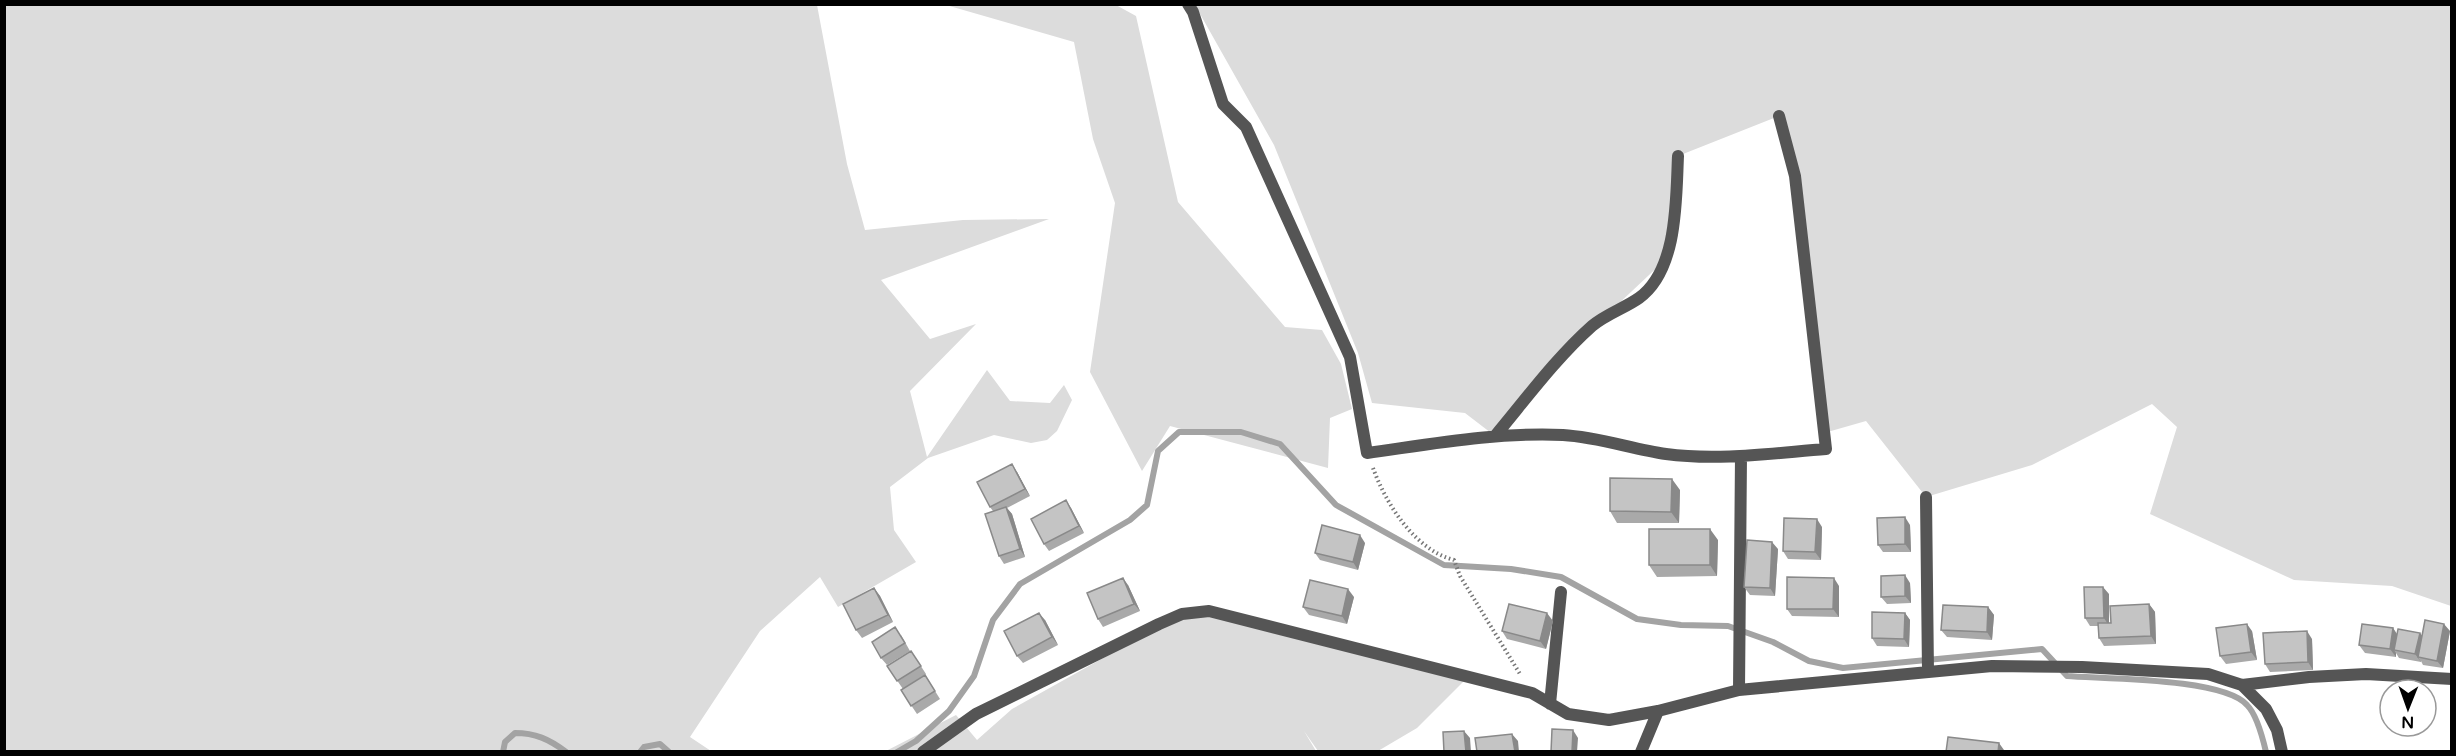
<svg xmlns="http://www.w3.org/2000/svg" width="2456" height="756" font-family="'Varela Round',sans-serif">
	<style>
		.green { fill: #dcdcdc }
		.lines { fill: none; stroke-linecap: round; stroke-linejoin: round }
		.stream { stroke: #a3a3a3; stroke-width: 6 }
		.path { stroke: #777; stroke-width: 4; stroke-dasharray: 1.5 3; stroke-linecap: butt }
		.minor { stroke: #555; stroke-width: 12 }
		.wall { fill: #a9a9a9 }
		.shaded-wall { fill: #898989 }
		.building { fill: #c4c4c4; stroke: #898989; stroke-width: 1.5 }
	</style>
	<rect width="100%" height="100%" fill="#fff"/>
	<path class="green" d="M4,5H817L847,164L865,230L963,220L1049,219L881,280L930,339L976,324L910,391L927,457L987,370L1010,401L1050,403L1064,385L1072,400L1057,431L1047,440L1031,443L994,435L928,458L890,487L894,530L916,562L838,607L820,577L760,631L690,737L711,751H5Z
		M946,5H1116L1136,16L1178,202L1285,327L1322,330L1341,364L1352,409L1330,418L1328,468L1170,426L1142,471L1090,372L1115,203L1093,139L1074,42Z
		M1195,5H2451V606L2392,586L2294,580L2150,514L2177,427L2152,404L2032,465L1926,497L1866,421L1824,433L1805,231L1779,116L1678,156L1665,260L1564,355L1495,436L1465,413L1372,403L1358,353L1274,145Z
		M1219,613L1468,677L1417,728L1378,751H1318L1304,731L1316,751L884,752L956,715L977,740L1012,709L1182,614Z"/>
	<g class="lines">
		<path class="stream" d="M503,752L505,742L515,733C535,733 549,739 566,752
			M640,752L644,747L660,744L669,752
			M897,752L916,741L949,711L974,676L993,620L1020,584L1130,520L1147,505L1158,451L1179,432H1241L1280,444L1336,505L1444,565L1511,569L1561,577L1637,619L1681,625L1728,626L1773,642L1809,661L1843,668L2042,649L2067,676C2105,679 2223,678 2247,705C2256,714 2263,739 2266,752"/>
		<path class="path" d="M1373,468C1386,504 1415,550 1454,560L1460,576L1520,674"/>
		<path class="minor" d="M1188,4L1193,12L1223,104L1246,127L1350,357L1367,453C1432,444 1497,432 1563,435C1598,437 1632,449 1666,454C1718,461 1774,453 1826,449L1795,176L1779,116
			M1495,436C1526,399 1556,358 1592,326C1606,314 1625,308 1639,298C1678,270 1676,199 1678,156
			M1926,497L1928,672
			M2242,685L2309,677L2366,674L2452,679
			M1739,690L1741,456
			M1550,704L1561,592
			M923,752L976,714L1159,624L1182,614L1209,611L1532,693L1568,714L1609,720L1658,711L1739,690L1992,666L2082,667L2208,674L2242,685L2266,709L2277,730L2282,752
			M1641,752L1658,711"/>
	</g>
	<path class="wall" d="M1017,472L1030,496L1007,508L1012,514L1025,557L1004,564L999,556L993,511L990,507Z
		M1680,490L1679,523H1617L1610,511Z
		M1071,508L1084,533L1049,551L1044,544Z
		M1910,525L1911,552H1883L1878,545Z
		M1822,527L1821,560L1788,559L1783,551Z
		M1718,540L1717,576L1657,577L1649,565Z
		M1365,543L1358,570L1320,560L1315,553Z
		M1778,549L1775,596L1750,595L1744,587Z
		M1910,583L1911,603L1887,604L1881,597Z
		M1128,585L1140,611L1103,627L1098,619Z
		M1839,586V617L1792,616L1787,609Z
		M874,588L880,596L893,622L862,638L856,630Z
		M2109,594V623L2149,604L2155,612L2156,644L2104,646L2099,638L2098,626H2090L2085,618Z
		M1354,597L1347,624L1309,615L1303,607Z
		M1988,607L1994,615L1992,640L1947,637L1941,630Z
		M1905,613L1910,620L1909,647L1877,646L1872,638Z
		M1045,620L1058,645L1023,663L1017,656Z
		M1553,621L1546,649L1507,639L1502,631Z
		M2393,628L2397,634L2420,633L2422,636L2450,631L2443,668L2423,665L2421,661V662L2399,658L2396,653V657L2365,653L2359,645Z
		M2252,631L2257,660L2226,664L2220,656Z
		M901,635L910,651L887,665L881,658Z
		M2312,639L2313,670L2270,672L2265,664Z
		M911,651L926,674L903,689L887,666Z
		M925,675L940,699L917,714L901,690Z"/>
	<path class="shaded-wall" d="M1012,464L1017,472L1030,496L1025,489Z
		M1672,479L1680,490L1679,523L1671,512Z
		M1066,500L1071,508L1084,533L1079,526Z
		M1006,507L1012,514L1025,557L1020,549Z
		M1905,517L1910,525L1911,552L1905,544Z
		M1817,519L1822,527L1821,560L1815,552Z
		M1710,529L1718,540L1717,576L1710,565Z
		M1360,535L1365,543L1358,570L1353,562Z
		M1772,542L1778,549L1775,596L1770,588Z
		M1905,575L1910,583L1911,603L1905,596Z
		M1123,578L1128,585L1140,611L1134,604Z
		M1834,578L1839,586V617L1833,609Z
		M2103,587L2109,594V626L2104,618Z
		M874,588L880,596L893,622L888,615Z
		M1348,589L1354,597L1347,624L1342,616Z
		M2149,604L2155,612L2156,644L2151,636Z
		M1988,607L1994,615L1992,640L1987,632Z
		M1039,613L1045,620L1058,645L1052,637Z
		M1547,613L1553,621L1546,649L1540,641Z
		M1905,613L1910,620L1909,647L1904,639Z
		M2247,624L2252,631L2257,660L2251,652Z
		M2444,624L2450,631L2443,668L2437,661Z
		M2393,628L2398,636L2394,650L2396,653V657L2390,649Z
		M2307,631L2312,639L2313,670L2308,662Z
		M2420,633L2425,640L2418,657L2421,662L2415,654Z
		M1573,730L1578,738L1577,752H1572Z
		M1464,731L1470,738L1471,752H1466Z
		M1512,734L1518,741L1519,752H1515Z
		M1999,743L2004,750V752H1998Z"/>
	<path class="building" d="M1012,464L1025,489L990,507L977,482Z
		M1610,478L1672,479L1671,512L1610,511Z
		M1066,500L1079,526L1044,544L1031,519Z
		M1006,507L1020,549L999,556L985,514Z
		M1905,517V544L1878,545L1877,518Z
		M1784,518L1817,519L1815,552L1783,551Z
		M1322,525L1360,535L1353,562L1315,553Z
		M1649,529H1710V565H1649Z
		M1747,540L1772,542L1770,588L1744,587Z
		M1905,575V596L1881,597V576Z
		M1787,577L1834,578L1833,609H1787Z
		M1123,578L1134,604L1098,619L1087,593Z
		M1310,580L1348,589L1342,616L1303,607Z
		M2084,587H2103L2104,618H2085Z
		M874,588L888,615L856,630L843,604Z
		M1509,604L1547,613L1540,641L1502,631Z
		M2149,604L2151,636L2099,638L2098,623H2111L2110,606Z
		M1943,605L1988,607L1987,632L1941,630Z
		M1872,612L1905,613L1904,639L1872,638Z
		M1039,613L1052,637L1017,656L1004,631Z
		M2425,620L2444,624L2437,661L2418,657Z
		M2247,624L2251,652L2220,656L2216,628Z
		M2362,624L2393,628L2390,649L2359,645Z
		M895,627L905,643L881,658L872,642Z
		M2398,629L2420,633L2415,654L2394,650Z
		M2307,631L2308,662L2265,664L2263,633Z
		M911,651L921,666L897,681L887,666Z
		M925,675L935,691L911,706L901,690Z
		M1552,729L1573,730L1572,752H1551Z
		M1464,731L1466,752H1444L1443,732Z
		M1512,734L1515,752H1477L1475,738Z
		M1948,737L1999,743L1998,752H1946Z"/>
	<rect width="2456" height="756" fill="none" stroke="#000000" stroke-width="12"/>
	<g transform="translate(2408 708) rotate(181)"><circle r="28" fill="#ffffff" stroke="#999999" stroke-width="1.5"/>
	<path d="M0-4.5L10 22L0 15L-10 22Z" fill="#000000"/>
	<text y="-9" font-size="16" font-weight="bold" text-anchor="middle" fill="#000000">N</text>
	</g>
</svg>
